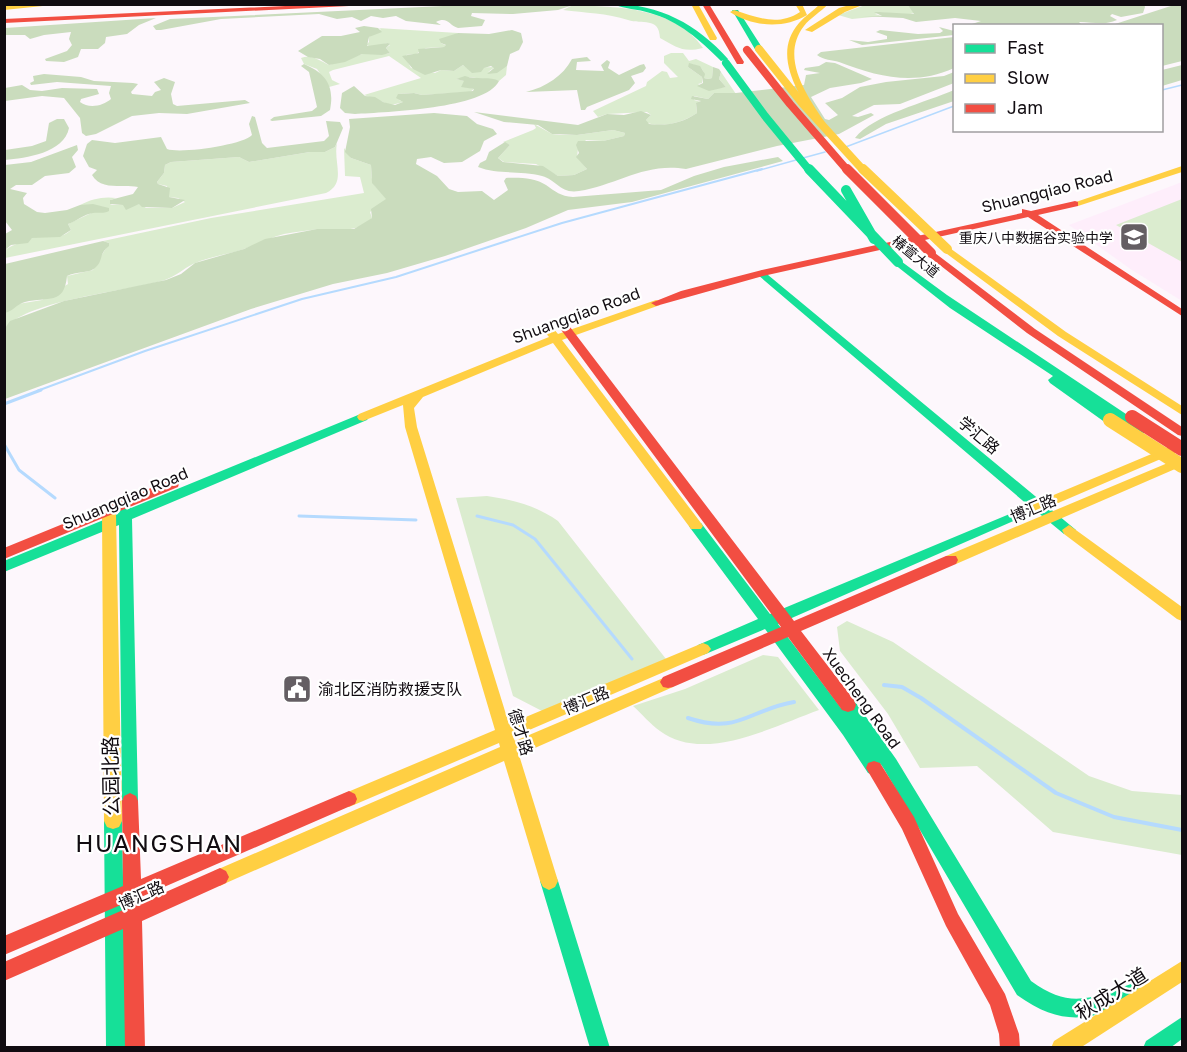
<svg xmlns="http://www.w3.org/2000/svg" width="1187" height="1052" font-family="'Golos Text','Noto Sans SC',sans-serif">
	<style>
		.built { fill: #feeefb }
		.green { fill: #dbeccf }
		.forest { fill: #cadcbd }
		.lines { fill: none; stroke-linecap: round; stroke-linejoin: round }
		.stream-far3 { stroke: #b5dafe; stroke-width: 1.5 }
		.stream-far2 { stroke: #b5dafe; stroke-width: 2 }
		.stream-far1 { stroke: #b5dafe; stroke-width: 3 }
		.stream { stroke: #b5dafe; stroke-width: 4 }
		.fast { fill: #16e098; fill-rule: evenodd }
		.slow { fill: #ffcf43; fill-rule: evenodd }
		.jam { fill: #f24e42; fill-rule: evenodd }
		.fast-bridge-far1 { stroke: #16e098; stroke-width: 8 }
		.fast-bridge { stroke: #16e098; stroke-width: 10 }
		.slow-bridge-far2 { stroke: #ffcf43; stroke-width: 8 }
		.slow-bridge-far1 { stroke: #ffcf43; stroke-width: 10 }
		.slow-bridge { stroke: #ffcf43; stroke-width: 14 }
		.jam-bridge-far2 { stroke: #f24e42; stroke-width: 8 }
		.jam-bridge-far1 { stroke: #f24e42; stroke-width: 10 }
		.jam-bridge { stroke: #f24e42; stroke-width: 14 }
		.labels { text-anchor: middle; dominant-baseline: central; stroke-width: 4.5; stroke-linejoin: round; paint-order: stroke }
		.far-poi-label { font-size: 14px; fill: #110c11; stroke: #fff; text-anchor: end }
		.far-street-label { font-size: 14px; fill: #110c11; stroke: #fff }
		.street-label { font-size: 16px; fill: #110c11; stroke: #fff }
		.poi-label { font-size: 16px; fill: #110c11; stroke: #fff; text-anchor: start }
		.near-street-label { font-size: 20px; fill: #110c11; stroke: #fff }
		.near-quarter-label { font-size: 24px; letter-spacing: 1.5px; fill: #110c11; stroke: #fff }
	</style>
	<rect width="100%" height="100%" fill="#fdf7fc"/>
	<path class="built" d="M1182,182V301L1132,270L1069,225Z"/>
	<path class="green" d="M868,4L908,5L915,13C903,17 884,10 875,14L882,16L852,19L838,15Z
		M573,5C617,7 676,7 703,48C682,53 677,47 660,38C659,16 642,25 628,20C607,13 585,13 563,10Z
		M378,28L458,33L441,43L447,46L444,47L426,48L416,54L406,55V59L411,68L435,73L441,70L454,71L463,65L467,68L495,67L488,72L507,66L506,75L499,81L469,77L456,79L465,81L466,87L474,89L470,92L422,95L414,93L398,94L399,100L404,102L391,105L364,95L421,78L389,56L333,70L329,72L332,80L340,84L329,87L317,69L304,64L301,58C312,54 320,61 329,65L362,54H386L390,53L386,48L390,45L388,43L372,47L366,45L369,42V37L381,29Z
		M671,53H683L689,61L696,59L713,67L712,78L708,79L704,78C705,68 699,66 691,64L688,67L702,77V83L698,84L707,89L726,87L719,79L721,72L736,94L714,93L708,99L694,96V100L701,102L696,104L697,113C683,122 665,128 647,123L646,120L651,115L647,112L607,114L598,117L593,111L646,86L647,82L662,71L667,72L670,78L678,77L664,63V56Z
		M534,124L552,134L560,135H577L613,130L625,133L624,136L603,141L586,140L578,149L577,157L587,169L574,175L558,176L536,164L504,162L498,158L510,145L503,142L533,130L536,128Z
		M337,143C333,163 347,183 326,193L5,258V250C10,246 29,239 35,237C48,234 60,241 71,230L68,224L104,207L80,205C91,199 104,196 116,198L110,200V204L112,205L140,204L146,208H172L185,202L178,198L169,197L167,186L158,184L157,182L164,173L165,165L171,162L239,157L249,162L310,152H325L335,147Z
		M344,148L351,158L371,165C372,189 372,181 387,199L370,212L372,218C359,234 338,228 320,229C308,230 296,232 284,234C269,238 256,245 241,250C225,255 208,257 193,264C183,269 176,276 165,280C125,292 31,299 5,328V313L18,304L42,300L68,284L67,276L93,270L109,243L103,241L211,218L364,193L360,177L345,176Z
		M1182,199V262L1116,225Z
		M487,496C514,500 535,505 558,521L666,659L542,711L513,696L456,498Z
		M847,621L893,642L1089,776L1132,791L1182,795V855L1053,832L977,766L920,768L888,714L840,651L837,627Z
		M763,655L778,657L819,710C774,726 704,764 660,731C650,724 642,714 633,706L685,689Z"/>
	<path class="forest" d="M1177,4L1182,5V61L1162,66V26L1112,25Z
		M573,5L558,10L513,14L472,13L471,16L485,20L482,26L458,28C449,26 448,16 436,22L441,25L406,21L396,16L383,18L371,16L361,21L352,17L337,19L319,14L221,19L161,30H156L153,26L170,19L443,6Z
		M908,5L1144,4L1145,7L1143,13L1121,17L1112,14L1110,16L1117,20C1104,26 1093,22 1079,22L1083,26L954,27L952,24L969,25L981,21L955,18L916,22L903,18L862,16H882L874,12H879L914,14Z
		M156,18L139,25L127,34L106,37L105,43L98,49H81L78,57L64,62L46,61L45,59L67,51L72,45L69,39L71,32L44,35L30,39L25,35H5V28Z
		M364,26L378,28L382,32L369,37L367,46L388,43L390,44L386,48L390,53L382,55L362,54L345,62L329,65L320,59L308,57L298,51L322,36H341L360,32L355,28Z
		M939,27L954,31V35L862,45L849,40L868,42L887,39V36L876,32L880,30L918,34L940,33L943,31Z
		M512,30L521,33L523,42L519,50L510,54L507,66L497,73L487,74L494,68L491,66L484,68L481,72L472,73L463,65L454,71L441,70L425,75L413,69L402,56L419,53L418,49L444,47L446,45L441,43L439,39L458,33L489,34Z
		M954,37V68C915,86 878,77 839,62C832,60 824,60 817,55L821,52Z
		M587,57L591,61L577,62L576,70L604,71L601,65L607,60L610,62L608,68L619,75L640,65L644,64L646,68L643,72L631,76L635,83L629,90L587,107L585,110H581L577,90L526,92C546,87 563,76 572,59Z
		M826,62L835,63L872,79L861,83L830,88L811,97L825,119L829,120L838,115L825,103L842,98L860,87L886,82L944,76L954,72V83L900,104L874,105L852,116L858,117L871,113L874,115L839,134L777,146L686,169C645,162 617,185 579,191C560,194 557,180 542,176C522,170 498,175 478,167L480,163L486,160L489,152L505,142L510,145L498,158L503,162L543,166L558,176L574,175L587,169L576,157L579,153L576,145L578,141H603L624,136L625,133L613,130L577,135L552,134L538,125L504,122L474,112L578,125L607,114L624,115L641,111L651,115L646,120L649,124C668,126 682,123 697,113L696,103L701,101L691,99L692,96L708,99L714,93H736L804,85L806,75L820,73L804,70L805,68L819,66Z
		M689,63L700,66L705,74L704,78L708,79L712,78L713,67L719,69L721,72L719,79L726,87L709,91L697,86L703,83L702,77L688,67Z
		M304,64C325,73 335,85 330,110L321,116L272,121L270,120L274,117L312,111L317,107L309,72L301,66Z
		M1182,65V80L1162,86V70Z
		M44,74L81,77L94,81L133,83L138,84L131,92L132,94L152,96L155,92L161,90L154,82L164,78L175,82L171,94L173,104L177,106L245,100L250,103L187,114L159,113L132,116L96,134L86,136L82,133L80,118L64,98L42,96L5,101V88L22,85L30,90L42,91L62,88L97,89L99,94L81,99L80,102C89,109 103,106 111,99L109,93L111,86L57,82L31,85L30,83L34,81L33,76Z
		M465,76C476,80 491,76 499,81C485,109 386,112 355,114L345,113L340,108L342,93L354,86L365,96L375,97L383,102L395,105L403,102L396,98L398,94L414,93L422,95L473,91L474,89L461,87L464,81L456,79Z
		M954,90V101L886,124L860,139L855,138C873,115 927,102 954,90Z
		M434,113L467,116L477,124L493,129L497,134L484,141L480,151L462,162L444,163L431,157L417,159L416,164L437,176L449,189L458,192L482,191L494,200L508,190L504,181L506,178C518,177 536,178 546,185C556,192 560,196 573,197L661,190L694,176L724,167L778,157L783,161L632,202L568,210L526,228L445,256L387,273L333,284L251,309L5,399V328L10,321L64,301L166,280L181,274L195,263L244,249L265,239L317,229H354L372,218L371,209L386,199L372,183L371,165L351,158L345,152L350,127L349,119Z
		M252,116L255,117L262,143L267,148L324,141L329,136L326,121L340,122L343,128L335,147L325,152H310L249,162L239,157L171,162L165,165L164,173L157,182L158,184L170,188L169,197L185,200L172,208L142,207L139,204L126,210L123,205L110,204V200L133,194L138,187C123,184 101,191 92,175L97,170L89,167L83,156L87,144L92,140L115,143L161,137L167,149C180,154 243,145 252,135L249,124Z
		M57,119H64L69,128C64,153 26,158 5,160V150L32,146L46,141L49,123Z
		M77,145L78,150L72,157L76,167L69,173L45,176L32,185H16L10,189L27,193L23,198L24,204L37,212L45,213L67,210L80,205L93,204L109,208V211C103,214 99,212 93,213C84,214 77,221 68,224L71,230L60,237L32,238L28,243L11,245L5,250V234L12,230L5,221V165L31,162Z
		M103,241L109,243V246C99,253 103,261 96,267C90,274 76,271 67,276C64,306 48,296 25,302C17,304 13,311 5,313V264Z"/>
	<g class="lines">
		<path class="stream-far3" d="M1162,90L1182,85
			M843,148L954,106
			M803,158L825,152
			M757,171L796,160"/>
		<path class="stream-far2" d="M37,391L145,351L302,299L396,277L562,223L762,169"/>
		<path class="stream-far1" d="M4,404L41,390
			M4,444L19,470L55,498
			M299,516L416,520
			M477,516L513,525L535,539L632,659"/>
		<path class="stream" d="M884,685L902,687L921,698L1056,793L1114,817L1182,830
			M688,718C738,735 748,710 794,702"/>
		<path class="fast" d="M613,4C659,4 697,24 728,59L721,61C700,40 679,21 650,13C638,9 624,9 613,4Z
			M732,10H738L763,49L762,51H756Z
			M898,259L947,295L1129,416L1151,427L1153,430L1151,433H1143L1115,418L1114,423H1106L1050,383L1048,380L1053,376L950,308L894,264V260Z
			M762,270L1076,530L1074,534H1064L1036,511L778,624L841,708L842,700L848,698L854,700L896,759L1031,981C1071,1010 1091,998 1134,983L1141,986L1144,993L1141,1000C1091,1020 1063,1028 1017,995L884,769L880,763L882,768L880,773L874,775L868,773L843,735L765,629L708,653L703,655L698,653L695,649L698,645L758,619L691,529L689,526L691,523H701L770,614L1029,506L758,275L757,273Z
			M363,413L367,414L369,417L367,420L132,519L138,801L136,806L130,809L124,806L122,801L119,525L4,572V561L118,514L120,506L125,504L131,508Z
			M113,813L119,815L122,821L126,1048H106L104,821L107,815Z
			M549,872L555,875L558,881L610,1048H590L540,881L543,875Z
			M1182,1017V1039L1170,1048H1143L1146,1041Z"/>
		<path class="slow" d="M23,4H62L4,10V6Z
			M691,4H698L717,38L716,40H710Z
			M795,4H802L807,15C784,29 753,27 730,12L734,10C757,17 777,27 800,12Z
			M820,4H828C821,12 810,18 804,26C779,58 808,97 826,124L822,127L818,124C799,95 771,55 799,23C805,16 813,11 820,4Z
			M853,4H865L845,12L812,32L805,30L839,8Z
			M1182,166V172L1078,206L1070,204Z
			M947,246L1066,332L1182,406V415L1058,336L943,251V247Z
			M656,300L660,301V305L562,340L701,523L703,526L701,529H691L553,343L423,397L414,408L417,427L509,724L698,645L703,643L708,645L711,649L708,653L513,737L515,741L668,676L673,677L676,682L673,687L519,755L558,881L555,887L549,890L543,887L540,881L504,761L226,883L220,886L214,883L211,877L214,871L500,747L499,743L349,807L343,804L341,799L343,794L495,730L405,427L403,405L363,421L359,420L357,417L359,414L549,337L543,330L545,328H553L558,334Z
			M1173,445L1177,446L1179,449L1177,452L1035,513L1030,515L1023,510L1025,507Z
			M1182,457V466L956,564H946L944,560L946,556Z
			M109,509L116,514L122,821L119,827L113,829L107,827L104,821L102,514Z
			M1069,525L1182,607V621L1177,619L1064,534L1062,530Z
			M1182,961V982L1080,1048H1051L1054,1041Z"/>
		<path class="jam" d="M327,4H389L4,23V19Z
			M702,4H709L744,62L743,64H737Z
			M1075,201L1078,202V206L1038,215L1182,309V316L1028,217L763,276L656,306L651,303L681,291L762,270L1022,213V209L1031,211Z
			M931,250L1035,329L1182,427V436L1178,435L1027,333L927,255V251Z
			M563,322L567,323L794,621L946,556H956L958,560L956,564L801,631L854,700L856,705L854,710L848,712L842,710L788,637L673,687L668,688L663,687L660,682L663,677L781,627L559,327L557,325Z
			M173,479L179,484L178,487L4,559V548Z
			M874,761L880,763L914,817L958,914L1005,994L1019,1034L1020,1048H1000L999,1034L990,1005L946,926L902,829L866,768L868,763Z
			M349,791L355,794L357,799L355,804L141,897V903L220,868L226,871L229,877L226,883L142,921L145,1048H125L123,929L4,981V962L123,910V904L4,955V936L123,886L122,801L124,796L130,793L136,796L138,801L141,879Z"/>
		<path class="fast-bridge-far1" d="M726,63L765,116L810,171"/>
		<path class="fast-bridge" d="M809,169L898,262
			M846,190L874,239"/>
		<path class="slow-bridge-far2" d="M759,49L802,103L864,171"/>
		<path class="slow-bridge-far1" d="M863,169L947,249"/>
		<path class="slow-bridge" d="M1110,420L1182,466"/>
		<path class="jam-bridge-far2" d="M747,50L790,104L848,171"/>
		<path class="jam-bridge-far1" d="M847,169L931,253"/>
		<path class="jam-bridge" d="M1132,417L1182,449"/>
	</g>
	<defs>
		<g id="school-square" transform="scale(1.5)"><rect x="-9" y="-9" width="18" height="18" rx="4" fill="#645e63" stroke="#fff"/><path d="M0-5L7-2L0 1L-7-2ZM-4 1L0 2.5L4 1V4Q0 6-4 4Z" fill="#fff"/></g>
		<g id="civic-square" transform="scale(1.5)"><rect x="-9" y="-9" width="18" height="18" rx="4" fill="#645e63" stroke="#fff"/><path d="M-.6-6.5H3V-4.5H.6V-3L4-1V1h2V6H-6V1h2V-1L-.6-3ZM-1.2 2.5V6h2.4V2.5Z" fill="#fff"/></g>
	</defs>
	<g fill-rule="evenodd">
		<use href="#school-square" x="1134" y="237"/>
		<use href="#civic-square" x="297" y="689"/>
	</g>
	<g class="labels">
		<g class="far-poi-label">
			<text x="1113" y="237">重庆八中数据谷实验中学</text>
		</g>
		<g class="far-street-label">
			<text transform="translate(916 256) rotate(40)">椿萱大道</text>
		</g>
		<g class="street-label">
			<text transform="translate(1047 191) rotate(-14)">Shuangqiao Road</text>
			<text transform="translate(576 315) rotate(-20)">Shuangqiao Road</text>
			<text transform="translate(979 435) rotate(40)">学汇路</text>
			<text transform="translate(125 498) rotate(-23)">Shuangqiao Road</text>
			<text transform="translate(1033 508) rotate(-23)">博汇路</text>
			<text transform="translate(862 698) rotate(54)">Xuecheng Road</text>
			<text transform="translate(586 700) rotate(-23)">博汇路</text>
			<text transform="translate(521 732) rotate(73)">德才路</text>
			<text transform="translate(141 895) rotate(-24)">博汇路</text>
		</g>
		<g class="poi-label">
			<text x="318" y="689">渝北区消防救援支队</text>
		</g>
		<g class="near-street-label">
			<text transform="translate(110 776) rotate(-91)">公园北路</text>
			<text transform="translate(1111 993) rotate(-32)">秋成大道</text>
		</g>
		<g class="near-quarter-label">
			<text x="159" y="842">HUANGSHAN</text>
		</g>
	</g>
	<rect width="1187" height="1052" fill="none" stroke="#110c11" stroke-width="12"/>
	<rect x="953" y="24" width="210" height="108" fill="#ffffff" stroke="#a09ea0" stroke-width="1.5"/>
	<rect x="965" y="44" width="30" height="9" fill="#16e098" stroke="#a09ea0" stroke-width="1.5"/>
	<text x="1007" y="54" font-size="18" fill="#110c11">Fast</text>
	<rect x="965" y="74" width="30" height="9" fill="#ffcf43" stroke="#a09ea0" stroke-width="1.5"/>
	<text x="1007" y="84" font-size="18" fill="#110c11">Slow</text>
	<rect x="965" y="104" width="30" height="9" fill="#f24e42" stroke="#a09ea0" stroke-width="1.5"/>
	<text x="1007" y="114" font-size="18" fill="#110c11">Jam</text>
</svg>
